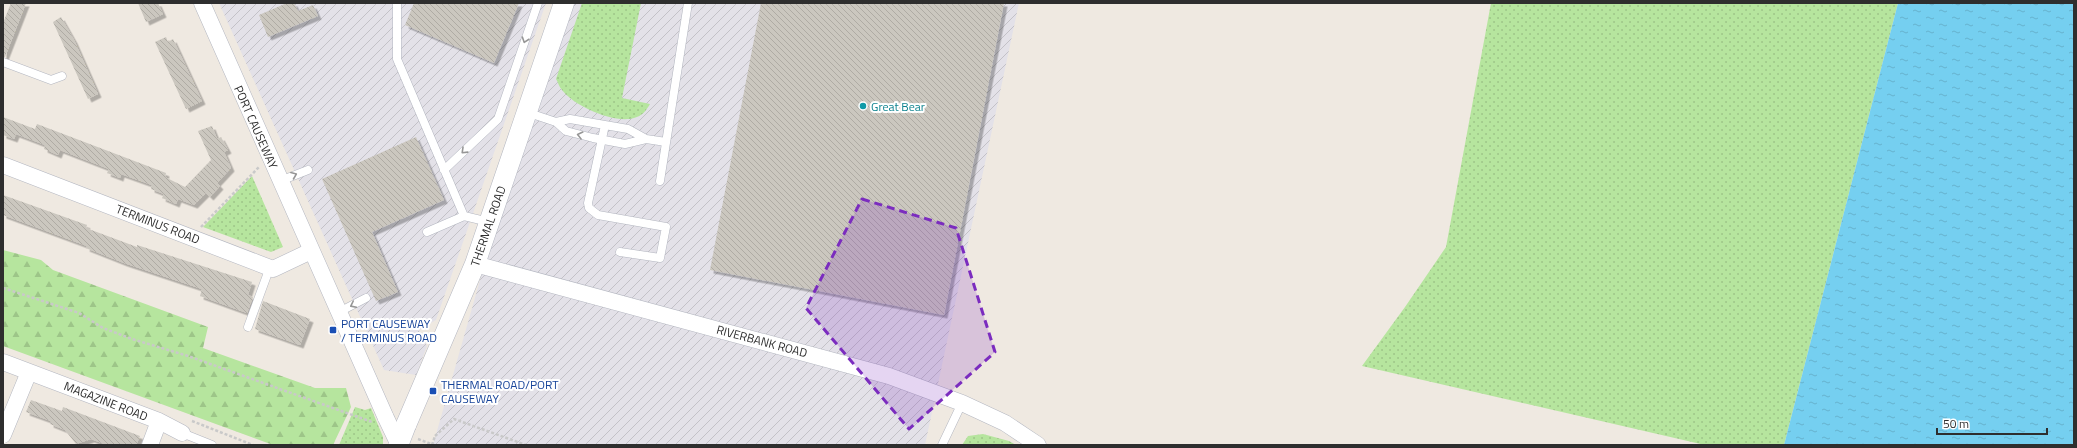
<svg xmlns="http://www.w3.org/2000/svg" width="2077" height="448" font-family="'Titillium Web',sans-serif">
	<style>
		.industrial { fill: url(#industrial-furrows) }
		.grass { fill: url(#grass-dots) }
		.forest { fill: url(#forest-firs) }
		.water { fill: url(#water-ripples) }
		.building { fill: url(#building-back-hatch); filter: url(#shadow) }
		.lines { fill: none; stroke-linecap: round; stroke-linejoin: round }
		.service-casing { stroke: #b4b7c1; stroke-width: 9 }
		.minor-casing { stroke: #b4b7c1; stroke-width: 17 }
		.tertiary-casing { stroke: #b4b7c1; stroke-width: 21 }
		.path { stroke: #c9c9c9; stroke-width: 2.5; stroke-dasharray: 3 2; stroke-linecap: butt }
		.service { stroke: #fff; stroke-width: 8 }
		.minor { stroke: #fff; stroke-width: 16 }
		.tertiary { stroke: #fff; stroke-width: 20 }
		.minor-bridge-casing { stroke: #b4b7c1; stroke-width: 17; stroke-linecap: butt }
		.tertiary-bridge-casing { stroke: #b4b7c1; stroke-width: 21; stroke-linecap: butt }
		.path-bridge { stroke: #c9c9c9; stroke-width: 2.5; stroke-dasharray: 3 2; stroke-linecap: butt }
		.minor-bridge { stroke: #fff; stroke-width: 16 }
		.tertiary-bridge { stroke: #fff; stroke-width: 20 }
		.oneway { stroke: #969696 }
		.marked { fill: #7b2cbf; fill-opacity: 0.2; stroke: #7b2cbf; stroke-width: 3; stroke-dasharray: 8 5; stroke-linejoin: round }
		.culture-dot { fill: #0f9aa8; stroke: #fff; stroke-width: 1.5 }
		.transit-dot { fill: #1a4fb4; stroke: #fff; stroke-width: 1.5 }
		.labels { text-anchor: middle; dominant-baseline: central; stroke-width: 4; stroke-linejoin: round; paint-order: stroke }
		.culture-label { font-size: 12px; fill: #0d838f; stroke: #fff; text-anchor: start }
		.street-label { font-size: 12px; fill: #2e2e2e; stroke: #fff }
		.transit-label { font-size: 12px; fill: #164399; stroke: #fff; text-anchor: start }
	</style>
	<defs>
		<pattern id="industrial-furrows" width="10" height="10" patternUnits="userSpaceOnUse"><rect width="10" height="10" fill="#e3e1e8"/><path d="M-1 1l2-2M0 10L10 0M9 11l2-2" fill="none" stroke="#c3c1c7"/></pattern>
		<pattern id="grass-dots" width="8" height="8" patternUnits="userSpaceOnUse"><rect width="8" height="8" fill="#b6e59e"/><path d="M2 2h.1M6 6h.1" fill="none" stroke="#9dc588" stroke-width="1.8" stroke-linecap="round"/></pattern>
		<pattern id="forest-firs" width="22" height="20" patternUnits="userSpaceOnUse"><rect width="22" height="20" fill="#b6e59e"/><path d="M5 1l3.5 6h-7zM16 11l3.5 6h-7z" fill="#9dc588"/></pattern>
		<pattern id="water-ripples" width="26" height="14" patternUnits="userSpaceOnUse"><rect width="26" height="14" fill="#75cff0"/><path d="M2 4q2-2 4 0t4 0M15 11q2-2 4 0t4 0" fill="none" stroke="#66b2ce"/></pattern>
		<pattern id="building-back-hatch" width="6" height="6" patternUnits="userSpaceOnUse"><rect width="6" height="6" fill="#cbc7bf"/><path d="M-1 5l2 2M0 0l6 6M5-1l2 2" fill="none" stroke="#afaba4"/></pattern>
		<filter id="shadow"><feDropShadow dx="3.5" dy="3.5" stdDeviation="0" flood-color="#0004"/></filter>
	</defs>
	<rect width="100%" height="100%" fill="#efe9e1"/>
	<path class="industrial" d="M219,3H546L436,320L419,330L427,346L416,375L384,370Z
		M559,3H1019L925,445H433Z"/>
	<path class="grass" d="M582,3H641L622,98L650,104C646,111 642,116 634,118C614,124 574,106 562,90C559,87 558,82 556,79Z
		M1491,3H1898L1784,445H1705L1362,366L1405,307L1446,247Z
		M252,176L283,247L271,252L203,227Z
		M355,407L365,410L371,408L383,437V445H339Z
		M983,434L1009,441L1016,445H962L968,436Z"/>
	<path class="forest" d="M3,250L41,260L53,270L208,327L203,348L315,388H346L351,407L333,445H273L3,346Z"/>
	<path class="water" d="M1898,3H2074V445H1784Z"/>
	<path class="building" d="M11,3H26L5,57H3V23Z
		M138,3H158L163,14L146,22Z
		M287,3H294L298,11L313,5L318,16L268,37L259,15Z
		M414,3H519L494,63L405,25Z
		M761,3H1004L944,315L710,270Z
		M61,17L74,40L98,94L88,99L53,22Z
		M166,37L168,42L173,39L202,101L186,109L155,42Z
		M3,117L35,129L37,124L166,173L165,177L185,187L211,160L198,131L212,126L217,139L221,137L228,150L224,152L231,168L217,183L220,186L210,197L206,193L194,205L178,199L176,204L162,198L164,194L151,189L152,185L121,174L120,178L107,173L109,169L60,150L58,155L44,149L45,145L16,134L14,139L3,135Z
		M416,137L444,200L372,232L398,292L376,301L322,179Z
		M3,195L87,225L86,228L137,247V245L252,282L248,295L253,297L247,313L200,296L202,289L124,263L86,248L87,246L3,215Z
		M263,301L310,319L300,345L255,329Z
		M31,400L62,411L63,407L140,436L136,445H107L91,439L76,444L65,430L50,424L51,421L26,412Z"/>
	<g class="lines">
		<g class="service-casing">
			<path id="service" d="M397,3V59L403,73L464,216L489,222
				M3,62L51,80L62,76
				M526,112L556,122L566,131L593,138L625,144L646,139
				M556,122L570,119L628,129L646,139L666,142
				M605,125L588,203L589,208L598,215L666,227L660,258L620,252
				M444,170L498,119L538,3
				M280,181L308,170
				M660,181L688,3
				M427,232L464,216
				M339,312L366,298
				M248,327L270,267
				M182,433L212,445
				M942,445L962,403"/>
		</g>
		<g class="minor-casing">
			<path id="minor" d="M202,3L386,418
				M3,165L273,269L311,251
				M475,264L889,376L962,403L1005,423L1038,445
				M3,362L159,421L182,433
				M3,435L29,372
				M150,445L159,421"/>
		</g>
		<g class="tertiary-casing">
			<path id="tertiary" d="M406,425L475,264L564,3"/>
		</g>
		<path class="path" d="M201,227L259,167
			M3,288L79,313L103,328L132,339L188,356L372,422
			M192,421L253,445
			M435,436L454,419L526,445
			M418,439L434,445"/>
		<use href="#service" class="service"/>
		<use href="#minor" class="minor"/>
		<use href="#tertiary" class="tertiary"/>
		<g class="minor-bridge-casing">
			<path id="minor-bridge" d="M386,418L397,441"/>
		</g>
		<g class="tertiary-bridge-casing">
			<path id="tertiary-bridge" d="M399,443L406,425"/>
		</g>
		<path class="path-bridge" d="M432,445L435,436"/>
		<use href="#minor-bridge" class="minor-bridge"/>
		<use href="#tertiary-bridge" class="tertiary-bridge"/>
	</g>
	<defs><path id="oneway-chevron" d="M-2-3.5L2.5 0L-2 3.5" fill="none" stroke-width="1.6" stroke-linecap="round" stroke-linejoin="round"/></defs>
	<g class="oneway">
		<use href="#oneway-chevron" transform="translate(525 40) rotate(109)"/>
		<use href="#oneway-chevron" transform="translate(580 135) rotate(-166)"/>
		<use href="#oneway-chevron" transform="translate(464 151) rotate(136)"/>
		<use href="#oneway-chevron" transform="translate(294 175) rotate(-22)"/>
		<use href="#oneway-chevron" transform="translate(353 305) rotate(154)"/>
	</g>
	<path class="marked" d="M862,199L956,228L995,352L909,429L806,308Z"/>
	<circle class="culture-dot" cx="863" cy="106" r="4"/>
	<g class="transit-dot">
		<rect x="329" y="326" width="8" height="8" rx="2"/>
		<rect x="429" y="387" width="8" height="8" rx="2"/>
	</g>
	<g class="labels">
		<g class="culture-label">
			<text x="871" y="106">Great Bear</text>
		</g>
		<g class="street-label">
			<text transform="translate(256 127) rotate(66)">PORT CAUSEWAY</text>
			<text transform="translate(158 224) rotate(21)">TERMINUS ROAD</text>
			<text transform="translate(488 226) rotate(-71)">THERMAL ROAD</text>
			<text transform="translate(762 341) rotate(15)">RIVERBANK ROAD</text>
			<text transform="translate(106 401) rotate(21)">MAGAZINE ROAD</text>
		</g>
		<g class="transit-label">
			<text x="341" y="323">PORT CAUSEWAY<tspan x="341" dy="14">/ TERMINUS ROAD</tspan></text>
			<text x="441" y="384">THERMAL ROAD/PORT<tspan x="441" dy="14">CAUSEWAY</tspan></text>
		</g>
	</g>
	<rect width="2077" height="448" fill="none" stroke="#2e2e2e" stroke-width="8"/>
	<path d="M1937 428v6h110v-6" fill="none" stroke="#2e2e2e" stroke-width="2"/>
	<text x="1943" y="428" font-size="12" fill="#2e2e2e" stroke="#ffffff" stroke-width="3" paint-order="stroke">50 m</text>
</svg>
